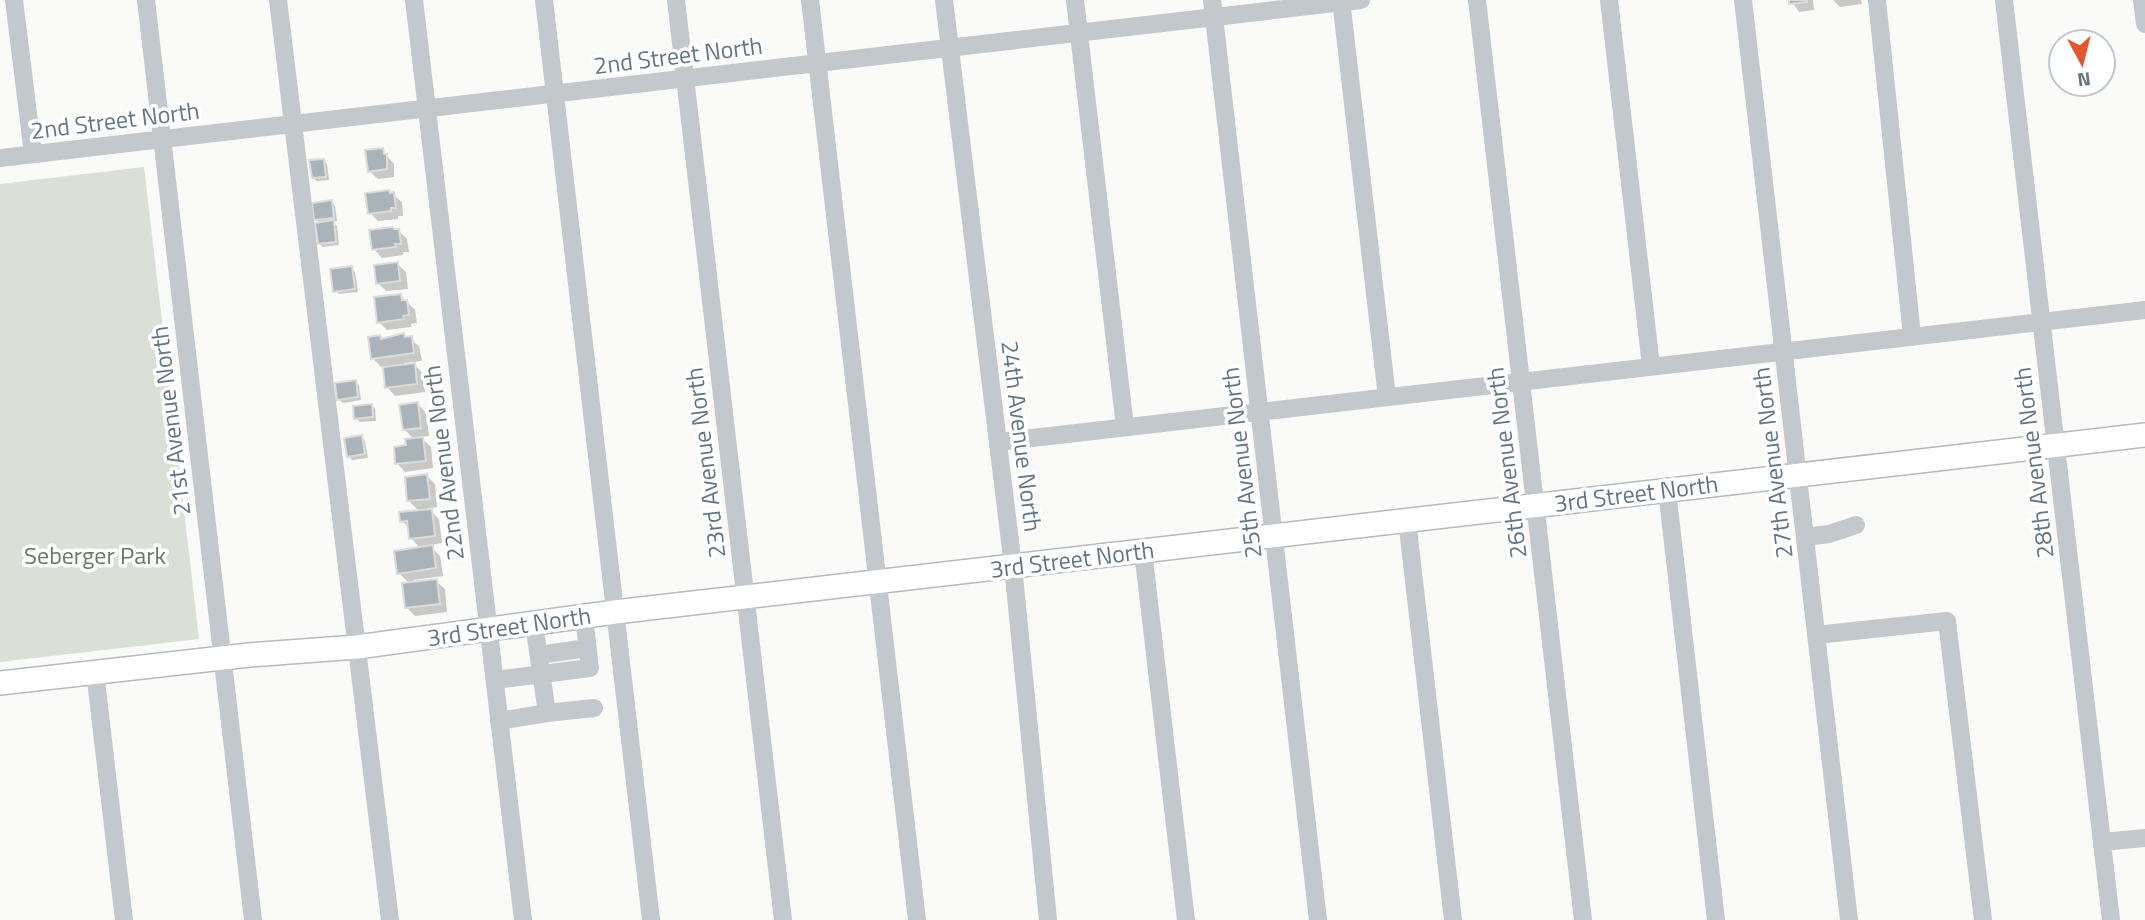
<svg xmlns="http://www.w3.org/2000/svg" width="2145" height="920" font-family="'Titillium Web',sans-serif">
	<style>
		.green { fill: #dadfd7 }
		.shadow { fill: #0003 }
		.building { fill: #aab3b9; stroke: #dcdcda; stroke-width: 2 }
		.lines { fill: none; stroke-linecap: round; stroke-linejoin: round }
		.major-casing { stroke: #b5babe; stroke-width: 26 }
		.minor { stroke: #c3c8cc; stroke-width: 18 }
		.major { stroke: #fff; stroke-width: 23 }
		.labels { text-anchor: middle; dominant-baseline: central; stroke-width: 7; stroke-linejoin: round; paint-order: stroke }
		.street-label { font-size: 24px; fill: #657683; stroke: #fff }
		.park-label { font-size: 24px; fill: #687a64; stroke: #fff }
	</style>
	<rect width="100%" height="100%" fill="#fafaf8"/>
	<path class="green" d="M144,167L199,639L0,662V184Z"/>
	<path class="shadow" d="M1791,0H1813L1814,10L1799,12Z
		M1833,0H1861L1862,4L1840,7Z
		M382,150L394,164V177L378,179L369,171Z
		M323,160L327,164L329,180L317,181L313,178Z
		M389,192L402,202L403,216H398V219L378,221L370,213Z
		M331,202L335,206L337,221L332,222L337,226L339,245L323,247L319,244L320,224L316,219Z
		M399,231L407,239L409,252H403V255L382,258L374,249Z
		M397,264L406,272L408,289L386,291L378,283Z
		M351,268L355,272L358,292L339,294L335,291Z
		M401,296L415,310L417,323L411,324V327L387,330L379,322Z
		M404,335L419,346L422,361L404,363V366L415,365L423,374L425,392L395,396L387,387L385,366L381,367L373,358L380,337L383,340Z
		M355,382L359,385L361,400L343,403L339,399Z
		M418,404L426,413L429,436L420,437L431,447L433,468L405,472L397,463L415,440L404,429Z
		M371,405L375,409L376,421L360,422L356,419Z
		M362,437L365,441L368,458L352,460L349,456Z
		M427,476L435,484L437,507L428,508L439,519L442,543L429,545L440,556L443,576L413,580V584L436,581L445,589L447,612L415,616L407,608L410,584L399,573L421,549L411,538L410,529L402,521L420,512L409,501Z"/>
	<path class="building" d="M1789,0H1807V2L1789,4Z
		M383,148L384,154H387V169L368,172L365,150Z
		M324,159L326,177L312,178L309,160Z
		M389,190L390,193L394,192L396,208H391V211L368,214L365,193Z
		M332,200L334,218L314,220L312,203Z
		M334,220L336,242L318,244L315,223Z
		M393,227L394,229H399L401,244H395L396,247L372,250L369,230Z
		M398,262L400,281L376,284L374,265Z
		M352,266L355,289L333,292L330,269Z
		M401,294L402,300H407L409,315L403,316L404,319L377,323L374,297Z
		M404,333L405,337L412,336L414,353L371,359L368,337L380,335L381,339Z
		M415,363L417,384L385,388L383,367Z
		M356,380L358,397L337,400L335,383Z
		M418,402L421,428L403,430L399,405Z
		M372,404L373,417L354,419L353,406Z
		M362,435L365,454L347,457L344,438Z
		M423,437L426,461L395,464L394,447L406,445L405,439Z
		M427,474L430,499L407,501L405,477Z
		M432,509L435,536L409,539L407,521L400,522L399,512Z
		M433,545L436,568L397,574L394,551Z
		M437,579L440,604L405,608L402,583Z"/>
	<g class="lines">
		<g class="major-casing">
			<path id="major" d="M0,683L249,655L357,647L615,612L2145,435"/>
		</g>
		<path class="minor" d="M14,0L33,154
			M146,0L253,920
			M278,0L390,920
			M414,0L523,920
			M544,0L651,920
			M676,0L783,920
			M810,0L917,920
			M944,0L1013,566L1048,920
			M1075,0L1125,427
			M1212,0L1318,920
			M1341,0L1387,397
			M1477,0L1583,920
			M1609,0L1651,366
			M1743,0L1849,920
			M1877,0L1912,336
			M2004,0L2111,920
			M2142,0L2145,24
			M0,158L1361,0
			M998,442L2145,310
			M1667,490L1716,920
			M1407,520L1453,920
			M1805,537L1829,534L1856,525
			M1143,551L1186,920
			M1816,635L1947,621L1983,920
			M539,655L587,648
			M95,672L124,920
			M495,680L590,668L584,617
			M547,713L594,708
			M499,721L547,713L534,624
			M2102,842L2145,838"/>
		<use href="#major" class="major"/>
	</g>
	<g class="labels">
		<g class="street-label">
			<text transform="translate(678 55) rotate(-7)">2nd Street North</text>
			<text transform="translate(115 120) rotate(-7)">2nd Street North</text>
			<text transform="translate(170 421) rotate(-97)">21st Avenue North</text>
			<text transform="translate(1022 436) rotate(83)">24th Avenue North</text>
			<text transform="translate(443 463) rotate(-97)">22nd Avenue North</text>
			<text transform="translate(705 463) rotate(-97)">23rd Avenue North</text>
			<text transform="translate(1241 463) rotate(-97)">25th Avenue North</text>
			<text transform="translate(1506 463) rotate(-97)">26th Avenue North</text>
			<text transform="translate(1772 463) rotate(-97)">27th Avenue North</text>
			<text transform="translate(2033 463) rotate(-97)">28th Avenue North</text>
			<text transform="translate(1636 493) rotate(-7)">3rd Street North</text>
			<text transform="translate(1072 559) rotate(-7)">3rd Street North</text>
			<text transform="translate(509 626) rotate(-8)">3rd Street North</text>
		</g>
		<g class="park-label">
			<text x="95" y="555">Seberger Park</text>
		</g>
	</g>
	<g transform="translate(2082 63) rotate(173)"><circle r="33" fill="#ffffff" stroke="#c1c8cd" stroke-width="2"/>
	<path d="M0-5L12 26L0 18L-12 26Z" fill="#e4572e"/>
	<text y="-10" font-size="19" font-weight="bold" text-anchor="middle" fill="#657683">N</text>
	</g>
</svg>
